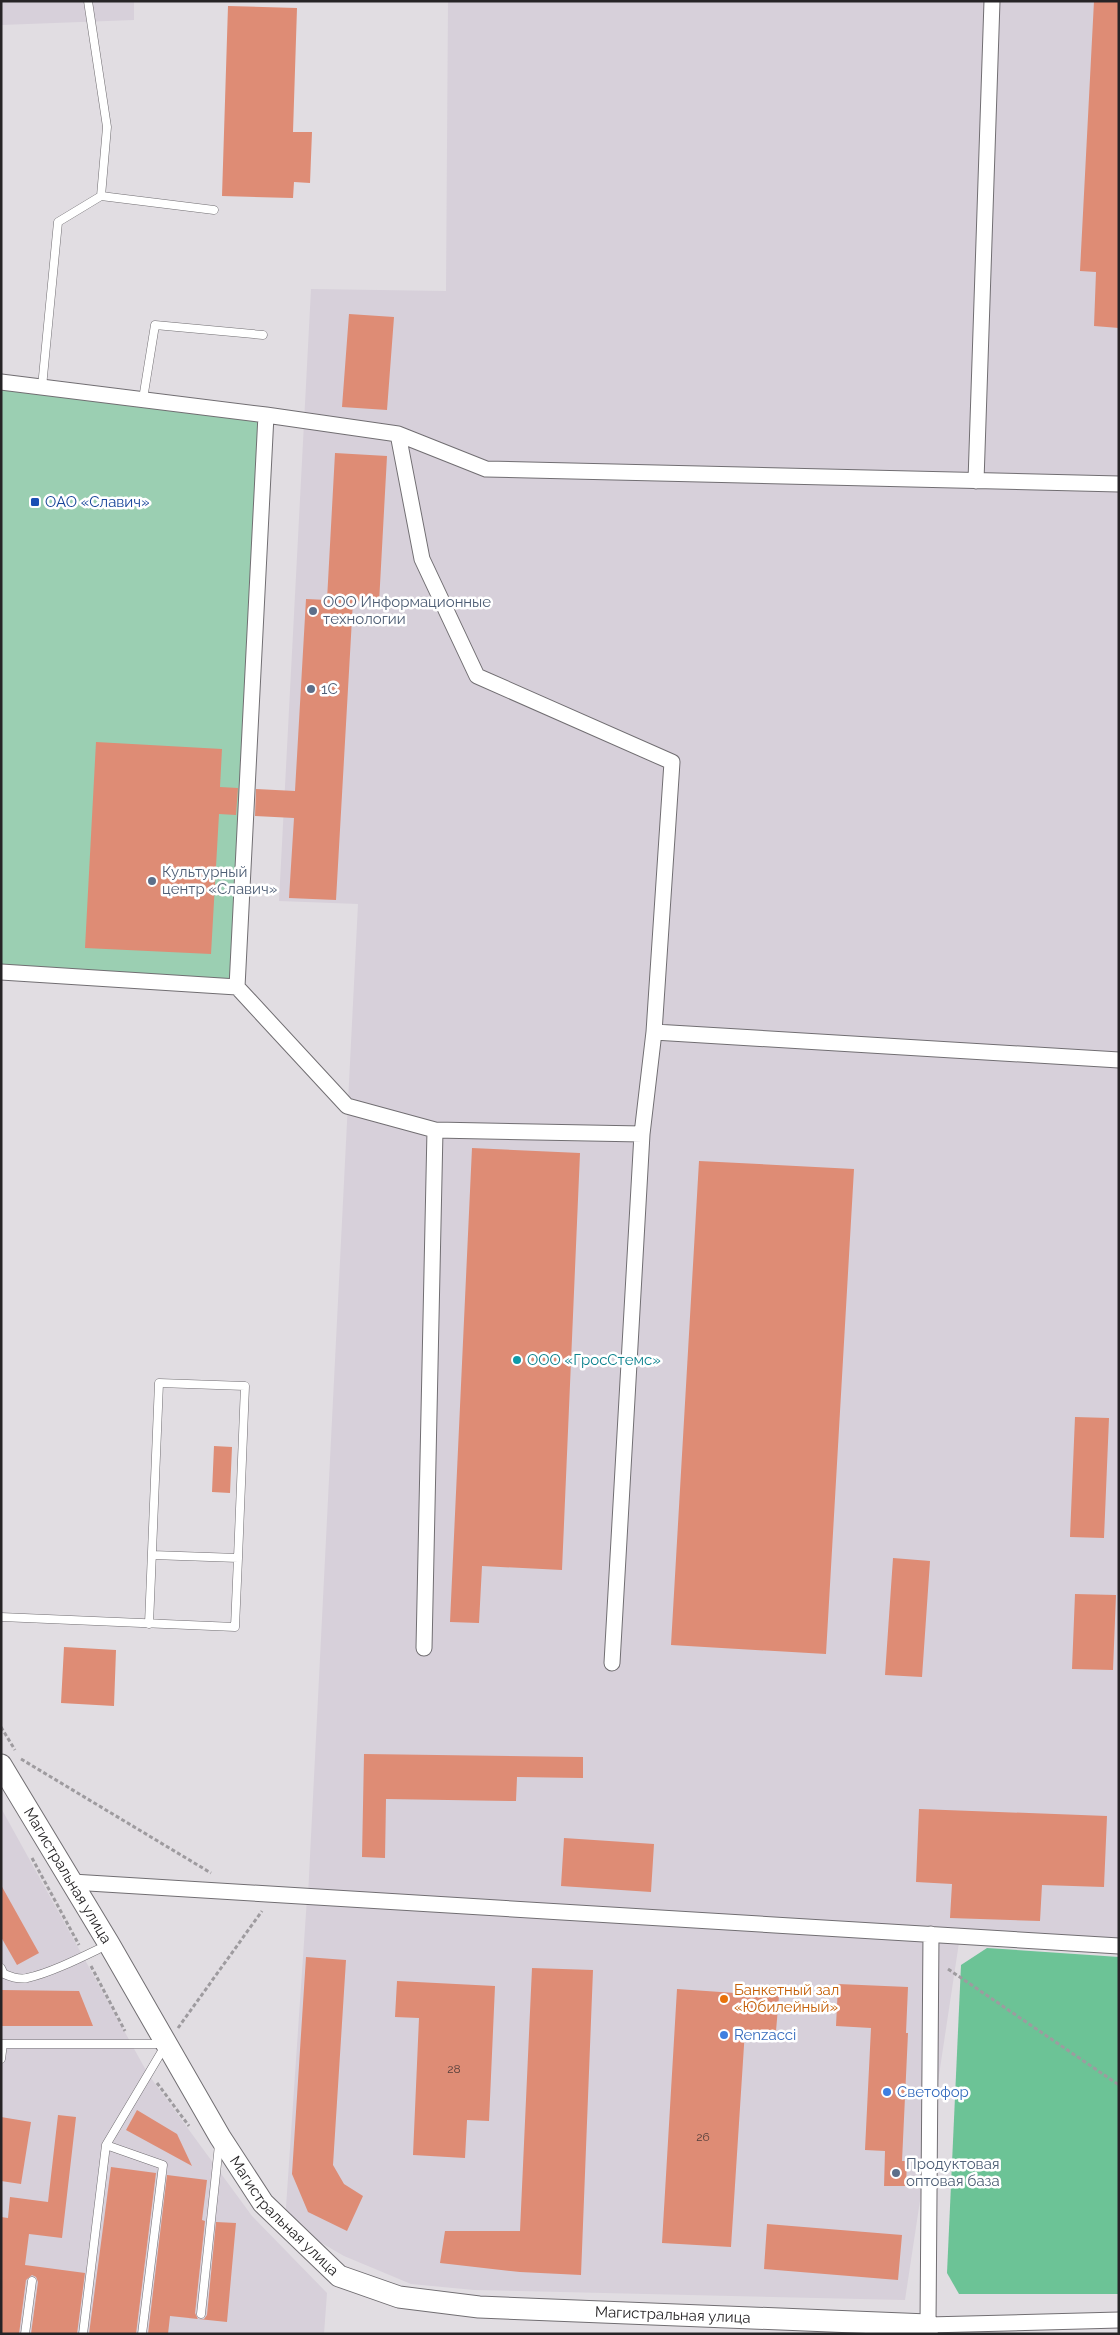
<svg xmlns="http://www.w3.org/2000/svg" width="1120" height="2335" font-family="Raleway,sans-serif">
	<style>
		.built { fill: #d7d0da }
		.green { fill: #9bcfb2 }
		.forest { fill: #6cc396 }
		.building { fill: #de8c75 }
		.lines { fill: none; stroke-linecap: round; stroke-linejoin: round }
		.lane-casing { stroke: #716e72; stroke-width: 9 }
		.street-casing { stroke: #716e72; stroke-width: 17 }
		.secondary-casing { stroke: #716e72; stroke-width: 23 }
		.path { stroke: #9e9b9f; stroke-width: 3; stroke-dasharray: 4 2.5; stroke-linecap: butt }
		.lane { stroke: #fff; stroke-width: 8 }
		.street { stroke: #fff; stroke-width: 15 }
		.secondary { stroke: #fff; stroke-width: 21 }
		.transit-dot { fill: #1a4fb4; stroke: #fff; stroke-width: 2 }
		.service-dot { fill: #5c6f8a; stroke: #fff; stroke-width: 2 }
		.culture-dot { fill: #0f9aa8; stroke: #fff; stroke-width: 2 }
		.food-dot { fill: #e8710a; stroke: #fff; stroke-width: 2 }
		.shop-dot { fill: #3f7fe0; stroke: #fff; stroke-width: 2 }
		.labels { text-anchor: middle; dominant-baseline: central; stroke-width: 5; stroke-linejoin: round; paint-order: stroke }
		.number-label { font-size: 12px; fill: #543e3a }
		.transit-label { font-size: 15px; fill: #164399; stroke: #fff; text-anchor: start }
		.service-label { font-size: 15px; fill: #4e5e75; stroke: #fff; text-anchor: start }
		.culture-label { font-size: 15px; fill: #0d838f; stroke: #fff; text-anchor: start }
		.street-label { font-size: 15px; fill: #262426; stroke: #fff }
		.food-label { font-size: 15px; fill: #c56008; stroke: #fff; text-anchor: start }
		.shop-label { font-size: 15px; fill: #366cbe; stroke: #fff; text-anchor: start }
	</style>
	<rect width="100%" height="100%" fill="#e1dde2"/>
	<path class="built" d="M1,1H134V20L1,25Z
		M448,1H1119V1943L308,1896L358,904L279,901L311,289L446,291Z
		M1,1808L148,2074L252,2216L327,2293L324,2334H1Z
		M307,1898L960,1936L905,2300L474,2290L411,2284L344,2256L285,2222Z"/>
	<path class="green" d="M1,382L266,415L237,986L1,972Z"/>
	<path class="forest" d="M987,1948L1119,1957V2294H959L947,2273L961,1965Z"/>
	<path class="building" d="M1094,1H1119V328L1094,326L1096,272L1080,271Z
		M228,6L297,8L293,132H312L310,183L294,182L293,198L222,196Z
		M349,314L394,317L387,410L342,407Z
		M335,453L387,456L379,603L353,601L336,900L289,898L294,818L255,816L256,789L295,791L306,599L327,600Z
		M96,742L222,749L220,787L238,788L236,815L219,814L211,954L85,948Z
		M472,1148L580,1153L562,1570L482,1566L479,1623L450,1622Z
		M699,1161L854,1169L826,1654L671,1645Z
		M1075,1417L1109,1418L1104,1538L1070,1537Z
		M214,1446L232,1447L230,1493L212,1492Z
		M893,1558L930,1561L922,1677L885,1675Z
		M1075,1594L1116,1595L1113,1670L1072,1669Z
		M64,1647L116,1650L114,1706L61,1703Z
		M364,1754L583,1757V1778L517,1777L516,1801L386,1799L385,1858L362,1857Z
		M919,1809L1107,1816L1104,1887L1042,1885L1040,1921L950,1918L952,1884L916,1882Z
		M564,1838L654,1844L651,1892L561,1886Z
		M1,1885L39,1953L17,1965L1,1937Z
		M306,1957L346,1960L333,2165L344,2184L363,2196L347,2231L308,2212L292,2174Z
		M532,1968L593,1970L581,2275L520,2272L440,2263L445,2231H520Z
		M397,1981L495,1986L489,2121L467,2120L465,2158L413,2155L419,2018L395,2017Z
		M838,1984L908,1987L906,2033H908L902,2161H907L906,2186H884L885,2151L865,2150L871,2028L836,2026Z
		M677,1989L779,1996L776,2031L745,2030L731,2247L662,2243Z
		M1,1990L79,1991L93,2026H1Z
		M137,2110L177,2134L192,2166L126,2130Z
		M58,2115L76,2117L62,2238L29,2234L25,2265L85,2273L77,2334H31L38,2282L36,2277L32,2275L26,2280L19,2334H1V2217L8,2218L10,2197L48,2202Z
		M1,2117L31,2122L21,2184L1,2181Z
		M111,2167L156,2173L136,2334H89Z
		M167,2175L207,2180L202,2220L205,2221L195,2313L198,2319H204L207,2315L216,2222L236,2223L227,2322L170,2316L168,2334H148Z
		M767,2224L902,2235L898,2280L764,2269Z"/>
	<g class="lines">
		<g class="lane-casing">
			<path id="lane" d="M101,196L214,210
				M42,387L58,222L101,196L107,127L88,1
				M143,399L155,325L263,335
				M1,1617L235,1627L238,1558L152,1555
				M149,1624L159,1383L245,1386L238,1558
				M1,1968L4,1974C11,1977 19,1980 27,1978C51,1973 84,1956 107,1945
				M1,2044H164
				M1,2059L3,2044
				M106,2145L163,2165L142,2334
				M201,2314L219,2145
				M25,2334L32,2281
				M83,2334L106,2145L165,2046"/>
		</g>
		<g class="street-casing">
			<path id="street" d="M1,382L266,415L237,987L1,972
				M266,415L398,434L486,469L1119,484
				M398,434L422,559L477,676L672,762L654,1032
				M976,481L992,1
				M237,987L347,1106L435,1130L642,1134
				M424,1648L435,1130
				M612,1663L642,1134L654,1032L1119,1060
				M72,1882L1119,1946
				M931,1934L928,2325L1119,2320"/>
		</g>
		<g class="secondary-casing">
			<g id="secondary">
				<path id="s1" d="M1,1765L109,1944L220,2137L263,2203L339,2276L399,2297L479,2307L928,2325L927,2334"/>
			</g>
		</g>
		<path class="path" d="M1,1727L15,1750
			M21,1759L211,1873
			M32,1858L79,1945
			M91,1966L125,2031
			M948,1969L1119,2085
			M178,2028L262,1911
			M157,2083L189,2126"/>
		<use href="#lane" class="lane"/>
		<use href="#street" class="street"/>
		<use href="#secondary" class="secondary"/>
	</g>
	<rect class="transit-dot" x="30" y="497" width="10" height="10" rx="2.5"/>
	<g class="service-dot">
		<circle cx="313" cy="611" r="5"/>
		<circle cx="311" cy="689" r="5"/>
		<circle cx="152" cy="881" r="5"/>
		<circle cx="896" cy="2173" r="5"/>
	</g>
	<circle class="culture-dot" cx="517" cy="1360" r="5"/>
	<circle class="food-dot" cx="724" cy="1999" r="5"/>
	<g class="shop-dot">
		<circle cx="724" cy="2035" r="5"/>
		<circle cx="887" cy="2092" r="5"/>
	</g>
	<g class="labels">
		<g class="number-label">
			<text x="454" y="2069">28</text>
			<text x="703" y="2137">26</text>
		</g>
		<g class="transit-label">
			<text x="45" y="502">ОАО «Славич»</text>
		</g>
		<g class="service-label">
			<text x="323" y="602">ООО Информационные<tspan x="323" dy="17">технологии</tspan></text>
			<text x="321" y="689">1С</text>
			<text x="162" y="872">Культурный<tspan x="162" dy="17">центр «Славич»</tspan></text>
			<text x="906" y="2164">Продуктовая<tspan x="906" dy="17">оптовая база</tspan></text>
		</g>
		<g class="culture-label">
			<text x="527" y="1360">ООО «ГросСтемс»</text>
		</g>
		<g class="street-label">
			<text stroke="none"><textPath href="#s1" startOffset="129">Магистральная улица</textPath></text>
			<text stroke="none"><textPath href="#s1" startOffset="534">Магистральная улица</textPath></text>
			<text stroke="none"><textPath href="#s1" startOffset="954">Магистральная улица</textPath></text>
		</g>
		<g class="food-label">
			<text x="734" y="1990">Банкетный зал<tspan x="734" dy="17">«Юбилейный»</tspan></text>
		</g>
		<g class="shop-label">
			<text x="734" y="2035">Renzacci</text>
			<text x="897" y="2092">Светофор</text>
		</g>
	</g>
	<rect width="1120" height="2335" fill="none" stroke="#262426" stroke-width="5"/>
</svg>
